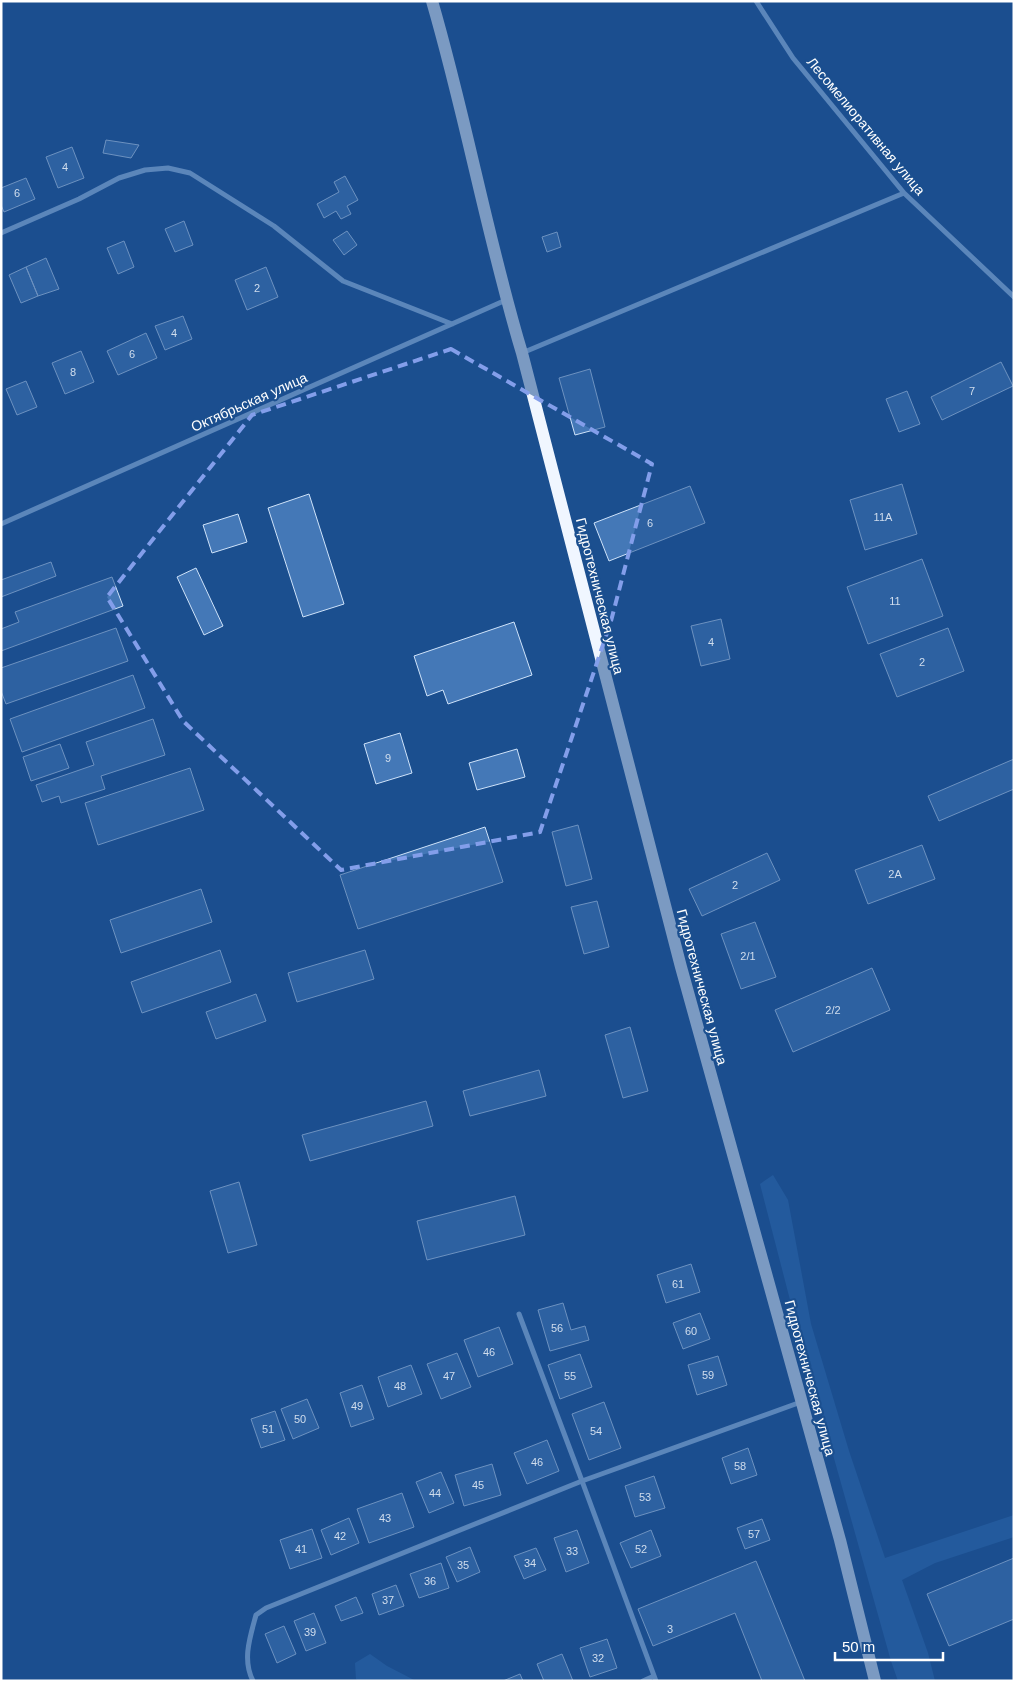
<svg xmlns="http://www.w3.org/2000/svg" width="1015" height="1682" font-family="Arial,sans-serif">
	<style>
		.green { fill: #2e69ad }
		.building { fill: #4478b7; stroke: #cfe3fa }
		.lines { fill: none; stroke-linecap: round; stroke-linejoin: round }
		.street { stroke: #a9c9ee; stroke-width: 5 }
		.primary { stroke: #f0f6ff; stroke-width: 12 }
		.marked { fill: none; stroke: #839eea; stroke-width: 4; stroke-dasharray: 10 6; stroke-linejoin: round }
		.labels { text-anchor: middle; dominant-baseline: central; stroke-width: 4.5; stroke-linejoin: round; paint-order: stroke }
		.number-label { font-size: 11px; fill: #d0dded }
		.street-label { font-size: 14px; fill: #fff; stroke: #1b4f8f }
	</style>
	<rect width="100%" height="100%" fill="#1b4f8f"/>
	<path class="green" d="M773,1175L788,1200L811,1324L849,1451L885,1558L1014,1515V1537L935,1563L902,1580L928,1653L935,1681H898L891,1661L796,1323L760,1184Z
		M370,1654L387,1666L416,1681H358L356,1679L355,1663Z"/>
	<path class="building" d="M106,140L139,145L131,158L103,153Z
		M72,147L84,178L58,188L46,157Z
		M345,176L358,200L347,206L351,214L341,219L336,211L324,218L317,204L339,192L334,182Z
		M26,178L35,199L4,212L1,205V188Z
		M184,221L193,245L175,252L165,229Z
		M347,231L357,245L344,255L333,240Z
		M557,232L561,247L547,252L542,237Z
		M124,241L134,267L118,274L107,248Z
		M46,258L59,289L38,296L26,267Z
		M26,267L38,296L21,303L9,275Z
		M266,267L278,297L247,310L235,280Z
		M183,316L192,339L165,350L155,326Z
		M146,333L157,358L118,375L107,351Z
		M81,351L94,382L65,394L52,363Z
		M1001,362L1013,386L942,420L931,397Z
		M590,369L605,427L575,435L559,378Z
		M26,381L37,407L17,415L6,389Z
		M907,391L920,424L899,432L886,399Z
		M902,484L917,534L865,550L850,500Z
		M690,486L705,523L609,561L594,523Z
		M309,494L344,604L303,617L268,508Z
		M238,514L247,542L212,553L203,525Z
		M922,559L943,616L868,644L847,587Z
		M51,562L56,576L1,597V580Z
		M196,568L223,626L204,635L177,577Z
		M112,577L123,606L1,651V629L19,622L15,612Z
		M721,619L730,659L701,666L691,626Z
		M514,622L532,675L448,704L443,690L427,696L414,656Z
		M116,628L128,661L6,704L1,691V668Z
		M948,628L964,671L897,697L880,654Z
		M133,675L145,708L22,752L10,719Z
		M153,719L165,755L101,776L105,789L61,803L59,796L42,802L36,785L94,765L86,742Z
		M400,733L412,773L376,784L364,744Z
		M60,744L69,768L31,781L23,757Z
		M517,749L525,777L477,790L469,763Z
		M1014,759V789L939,821L928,796Z
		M190,768L204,810L98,845L85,803Z
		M578,825L592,879L566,886L552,832Z
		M485,827L503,882L358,929L340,875Z
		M922,845L935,879L868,904L855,870Z
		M767,853L780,880L702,916L689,889Z
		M201,889L212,922L121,953L110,920Z
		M597,901L609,947L584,954L571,907Z
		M755,922L776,977L741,989L721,934Z
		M220,950L231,982L142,1013L131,982Z
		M365,950L374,979L297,1002L288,973Z
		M872,968L890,1010L793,1052L775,1010Z
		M256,994L266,1021L216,1039L206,1012Z
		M630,1027L648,1091L623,1098L605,1035Z
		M539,1070L546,1096L470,1116L463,1091Z
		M426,1101L433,1126L310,1161L302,1135Z
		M239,1182L257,1245L228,1253L210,1191Z
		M515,1196L525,1235L427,1260L417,1221Z
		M691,1264L700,1292L666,1303L657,1275Z
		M563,1303L571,1330L585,1326L589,1340L550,1351L538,1310Z
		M700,1313L710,1339L683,1349L673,1323Z
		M499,1327L513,1364L478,1377L464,1340Z
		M457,1353L471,1387L441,1399L427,1364Z
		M580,1354L592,1387L560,1399L548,1365Z
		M718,1356L727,1385L697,1395L688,1365Z
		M411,1365L422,1394L388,1407L378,1377Z
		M362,1385L374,1419L351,1427L340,1393Z
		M307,1399L319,1428L293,1439L281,1409Z
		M604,1402L621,1448L589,1460L572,1414Z
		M275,1411L285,1440L261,1448L251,1419Z
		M547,1440L559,1471L527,1484L514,1453Z
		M748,1448L757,1475L731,1484L722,1458Z
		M492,1464L501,1495L464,1506L455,1475Z
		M441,1472L454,1503L429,1513L416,1482Z
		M654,1476L665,1508L635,1517L625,1486Z
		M402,1493L414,1527L369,1543L357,1509Z
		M349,1518L359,1543L331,1555L321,1530Z
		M762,1519L770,1540L745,1549L737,1528Z
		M312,1529L322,1558L290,1569L280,1540Z
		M577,1530L589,1563L566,1572L554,1538Z
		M651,1530L661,1556L631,1568L620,1543Z
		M470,1547L480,1572L457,1582L446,1557Z
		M536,1548L546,1570L524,1579L514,1556Z
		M1014,1558V1619L949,1646L927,1594Z
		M756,1561L805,1681H762L735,1613L653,1646L638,1609Z
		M441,1563L449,1588L419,1598L410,1574Z
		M396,1585L404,1606L379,1615L372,1594Z
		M356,1597L363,1613L341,1621L335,1606Z
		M314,1613L326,1643L306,1651L294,1621Z
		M284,1626L296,1654L277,1663L265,1634Z
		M607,1639L617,1668L590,1677L580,1648Z
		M562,1654L573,1681H544L537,1664Z
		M520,1674L523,1681H503Z"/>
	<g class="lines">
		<path class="street" d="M756,1L793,58L904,193L1014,297
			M1,233L79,199L119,178L145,170L168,168L190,173L274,226L343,281L452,324
			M522,353L904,193
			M1,524L506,300
			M519,1314L582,1481L801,1402
			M253,1681C242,1660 250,1637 256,1615L266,1608L582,1481L656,1681
			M643,1681L654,1676"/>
		<path class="primary" d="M432,1C466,117 487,237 522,353L681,967L840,1540L875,1681"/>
	</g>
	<path d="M0 0H1015V1682H0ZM451,349L652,464L611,621L540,832L341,870L183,721L107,597L252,415Z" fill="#1b4f8f" fill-opacity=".55" fill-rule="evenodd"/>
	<path class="marked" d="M451,349L652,464L611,621L540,832L341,870L183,721L107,597L252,415Z"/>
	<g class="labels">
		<g class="number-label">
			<text x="65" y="167">4</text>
			<text x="17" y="193">6</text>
			<text x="257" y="288">2</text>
			<text x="174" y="333">4</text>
			<text x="132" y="354">6</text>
			<text x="73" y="372">8</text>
			<text x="972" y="391">7</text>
			<text x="883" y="517">11А</text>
			<text x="650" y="523">6</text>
			<text x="895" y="601">11</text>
			<text x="711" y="642">4</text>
			<text x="922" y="662">2</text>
			<text x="388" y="758">9</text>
			<text x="895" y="874">2А</text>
			<text x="735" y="885">2</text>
			<text x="748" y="956">2/1</text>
			<text x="833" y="1010">2/2</text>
			<text x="678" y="1284">61</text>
			<text x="557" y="1328">56</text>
			<text x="691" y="1331">60</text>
			<text x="489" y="1352">46</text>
			<text x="708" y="1375">59</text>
			<text x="449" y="1376">47</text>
			<text x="570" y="1376">55</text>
			<text x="400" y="1386">48</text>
			<text x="357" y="1406">49</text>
			<text x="300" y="1419">50</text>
			<text x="268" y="1429">51</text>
			<text x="596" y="1431">54</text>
			<text x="537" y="1462">46</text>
			<text x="740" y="1466">58</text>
			<text x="478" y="1485">45</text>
			<text x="435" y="1493">44</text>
			<text x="645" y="1497">53</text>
			<text x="385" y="1518">43</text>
			<text x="754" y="1534">57</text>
			<text x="340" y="1536">42</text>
			<text x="301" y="1549">41</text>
			<text x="641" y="1549">52</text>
			<text x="572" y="1551">33</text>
			<text x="530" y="1563">34</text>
			<text x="463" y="1565">35</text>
			<text x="430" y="1581">36</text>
			<text x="388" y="1600">37</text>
			<text x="670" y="1629">3</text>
			<text x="310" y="1632">39</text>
			<text x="598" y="1658">32</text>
		</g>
		<g class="street-label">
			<text transform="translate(866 126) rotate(50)">Лесомелиоративная улица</text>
			<text transform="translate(249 402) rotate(-24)">Октябрьская улица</text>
			<text transform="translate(600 596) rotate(76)">Гидротехническая улица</text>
			<text transform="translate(702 987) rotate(75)">Гидротехническая улица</text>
			<text transform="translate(810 1378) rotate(75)">Гидротехническая улица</text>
		</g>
	</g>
	<rect width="1015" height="1682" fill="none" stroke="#ffffff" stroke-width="5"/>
	<path d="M835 1652v8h108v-8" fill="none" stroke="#ffffff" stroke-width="2.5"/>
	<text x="842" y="1652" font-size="15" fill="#ffffff" stroke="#1b4f8f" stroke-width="4" paint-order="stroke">50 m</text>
</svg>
